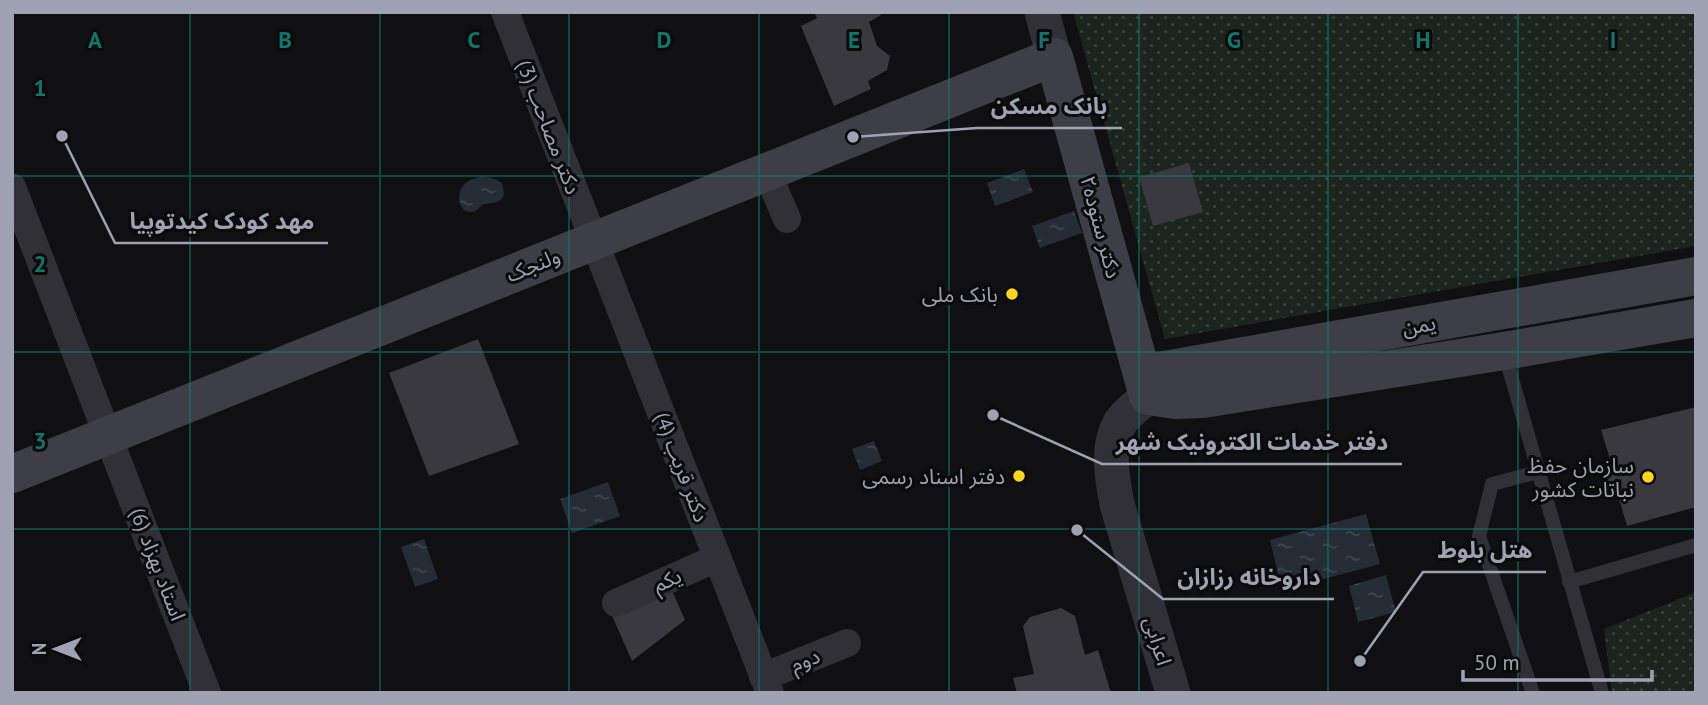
<svg xmlns="http://www.w3.org/2000/svg" width="1708" height="705" font-family="'PT Sans','Noto Sans Arabic',sans-serif">
	<style>
		.garden { fill: url(#garden-dots) }
		.water { fill: url(#water-ripples) }
		.building { fill: #39393f }
		.lines { fill: none; stroke-linecap: round; stroke-linejoin: round }
		.service { stroke: #303036; stroke-width: 14 }
		.minor { stroke: #303036; stroke-width: 28 }
		.tertiary { stroke: #303036; stroke-width: 35 }
		.secondary { stroke: #3e3f46; stroke-width: 38 }
		.grid { fill: none; stroke: #0f766e; stroke-width: 2; stroke-opacity: 0.55 }
		.poi-dot { fill: #ffd61a; stroke: #0b0b0c; stroke-width: 2.5 }
		.labels { text-anchor: middle; dominant-baseline: central; stroke-width: 6; stroke-linejoin: round; paint-order: stroke }
		.street-label { font-size: 21px; fill: #9fa2b3; stroke: #0b0b0c }
		.poi-label { font-size: 21px; fill: #9fa2b3; stroke: #0b0b0c; text-anchor: end }
		.grid-label { font-size: 23px; text-anchor: middle; font-weight: bold; fill: #0f766e; stroke: #0b0b0c; stroke-width: 6; stroke-linejoin: round; paint-order: stroke }
		.leader { fill: none; stroke: #9fa2b3; stroke-width: 2.5 }
		.callout-dot { fill: #9fa2b3; stroke: #0b0b0c; stroke-width: 2.5 }
		.callout-label { font-size: 23px; text-anchor: middle; font-weight: bold; fill: #9fa2b3; stroke: #0b0b0c; stroke-width: 6; stroke-linejoin: round; paint-order: stroke }
	</style>
	<defs>
		<pattern id="garden-dots" width="8" height="8" patternUnits="userSpaceOnUse" patternTransform="scale(1.75)"><rect width="8" height="8" fill="#1c241e"/><path d="M2 2h.1M6 6h.1" fill="none" stroke="#3a413c" stroke-width="1.8" stroke-linecap="round"/></pattern>
		<pattern id="water-ripples" width="26" height="14" patternUnits="userSpaceOnUse" patternTransform="scale(1.75)"><rect width="26" height="14" fill="#252c35"/><path d="M2 4q2-2 4 0t4 0M15 11q2-2 4 0t4 0" fill="none" stroke="#414750"/></pattern>
	</defs>
	<rect width="100%" height="100%" fill="#100f11"/>
	<path class="garden" d="M1073,12H1696V246L1165,339Z
		M1696,592V693H1612L1604,629Z"/>
	<path class="water" d="M1024,169L1033,192L995,206L987,183Z
		M479,177C488,176 494,178 502,183L504,195C500,204 494,202 485,204C479,205 477,213 471,212C458,212 456,193 464,185C467,181 474,179 479,177Z
		M1074,211L1082,233L1040,248L1032,226Z
		M874,441L882,461L860,470L852,449Z
		M608,482L620,516L572,533L560,499Z
		M1366,514L1380,564L1282,590L1270,540Z
		M424,539L438,579L415,587L401,547Z
		M1386,575L1396,612L1358,622L1349,586Z"/>
	<path class="building" d="M814,12H880L881,15L869,22L877,46L890,56L887,70L868,81L871,89L834,106L801,26L817,18Z
		M1189,163L1203,212L1153,226L1139,177Z
		M478,339L519,444L429,476L389,373Z
		M1696,407V507L1627,526L1616,488L1605,491L1597,466L1611,462L1601,430Z
		M669,584L685,620L632,661L610,611Z
		M1061,608L1075,616L1085,655L1098,650L1111,693H1017L1013,678L1034,674L1023,626L1030,617Z"/>
	<g class="lines">
		<path class="service" d="M1504,351L1602,693
			M1569,582L1696,545
			M1533,693L1479,536L1492,484L1538,472"/>
		<path class="minor" d="M505,12L770,693
			M767,172L787,219
			M12,187L207,693
			M616,603L717,558
			M763,677L847,643"/>
		<path class="tertiary" d="M1042,12L1054,57
			M1148,396C1140,404 1126,413 1120,423C1106,448 1112,477 1117,504L1173,693"/>
		<path class="secondary" d="M1142,374L1696,276
			M12,474L1054,57L1148,396L1175,400L1203,399L1504,351L1696,318"/>
	</g>
	<path class="grid" d="M190,12V693M380,12V693M569,12V693M759,12V693M949,12V693M1139,12V693M1328,12V693M1518,12V693M12,176H1696M12,352H1696M12,529H1696"/>
	<g class="poi-dot">
		<circle cx="1012" cy="294" r="7"/>
		<circle cx="1019" cy="476" r="7"/>
		<circle cx="1648" cy="477" r="7"/>
	</g>
	<g class="labels">
		<g class="street-label">
			<text transform="translate(549 127) rotate(69)">دکتر مصاحب (3)</text>
			<text transform="translate(1101 227) rotate(75)">دکتر ستوده۲</text>
			<text transform="translate(533 265) rotate(-22)">ولنجک</text>
			<text transform="translate(1419 325) rotate(-10)">یمن</text>
			<text transform="translate(682 467) rotate(69)">دکتر قریب (4)</text>
			<text transform="translate(158 564) rotate(69)">استاد بهزاد (6)</text>
			<text transform="translate(667 580) rotate(-24)">یکم</text>
			<text transform="translate(1158 641) rotate(73)">اعرابی</text>
			<text transform="translate(805 660) rotate(-22)">دوم</text>
		</g>
		<g class="poi-label">
			<text x="998" y="294">بانک ملی</text>
			<text x="1634" y="465">سازمان حفظ<tspan x="1634" dy="24">نباتات کشور</tspan></text>
			<text x="1005" y="476">دفتر اسناد رسمی</text>
		</g>
	</g>
	<g class="grid-label">
		<text x="95" y="48">A</text>
		<text x="285" y="48">B</text>
		<text x="474" y="48">C</text>
		<text x="664" y="48">D</text>
		<text x="854" y="48">E</text>
		<text x="1044" y="48">F</text>
		<text x="1234" y="48">G</text>
		<text x="1423" y="48">H</text>
		<text x="1613" y="48">I</text>
		<text x="40" y="96">1</text>
		<text x="40" y="272">2</text>
		<text x="40" y="449">3</text>
	</g>
	<path class="leader" d="M853 137L977 128H1122M62 136L115 243H328M993 415L1102 464H1402M1360 661L1423 572H1546M1077 530L1163 599H1334"/>
	<g class="callout-dot">
		<circle cx="853" cy="137" r="7"/>
		<circle cx="62" cy="136" r="7"/>
		<circle cx="993" cy="415" r="7"/>
		<circle cx="1360" cy="661" r="7"/>
		<circle cx="1077" cy="530" r="7"/>
	</g>
	<g class="callout-label">
		<text x="1049" y="114">بانک مسکن</text>
		<text x="222" y="229">مهد کودک کیدتوپیا</text>
		<text x="1252" y="450">دفتر خدمات الکترونیک شهر</text>
		<text x="1485" y="558">هتل بلوط</text>
		<text x="1249" y="585">داروخانه رزازان</text>
	</g>
	<rect width="1708" height="705" fill="none" stroke="#9fa2b3" stroke-width="28"/>
	<g transform="translate(56 649) rotate(270)" stroke="#0b0b0c" stroke-width="5" paint-order="stroke">
	<path d="M0-5L12 26L0 18L-12 26Z" fill="#9fa2b3"/>
	<text y="-10" font-size="19" font-weight="bold" text-anchor="middle" fill="#9fa2b3">N</text>
	</g>
	<path d="M1463 670v10h189v-10" fill="none" stroke="#9fa2b3" stroke-width="3.5"/>
	<text x="1474" y="670" font-size="21" fill="#9fa2b3" stroke="#0b0b0c" stroke-width="5" paint-order="stroke">50 m</text>
</svg>
